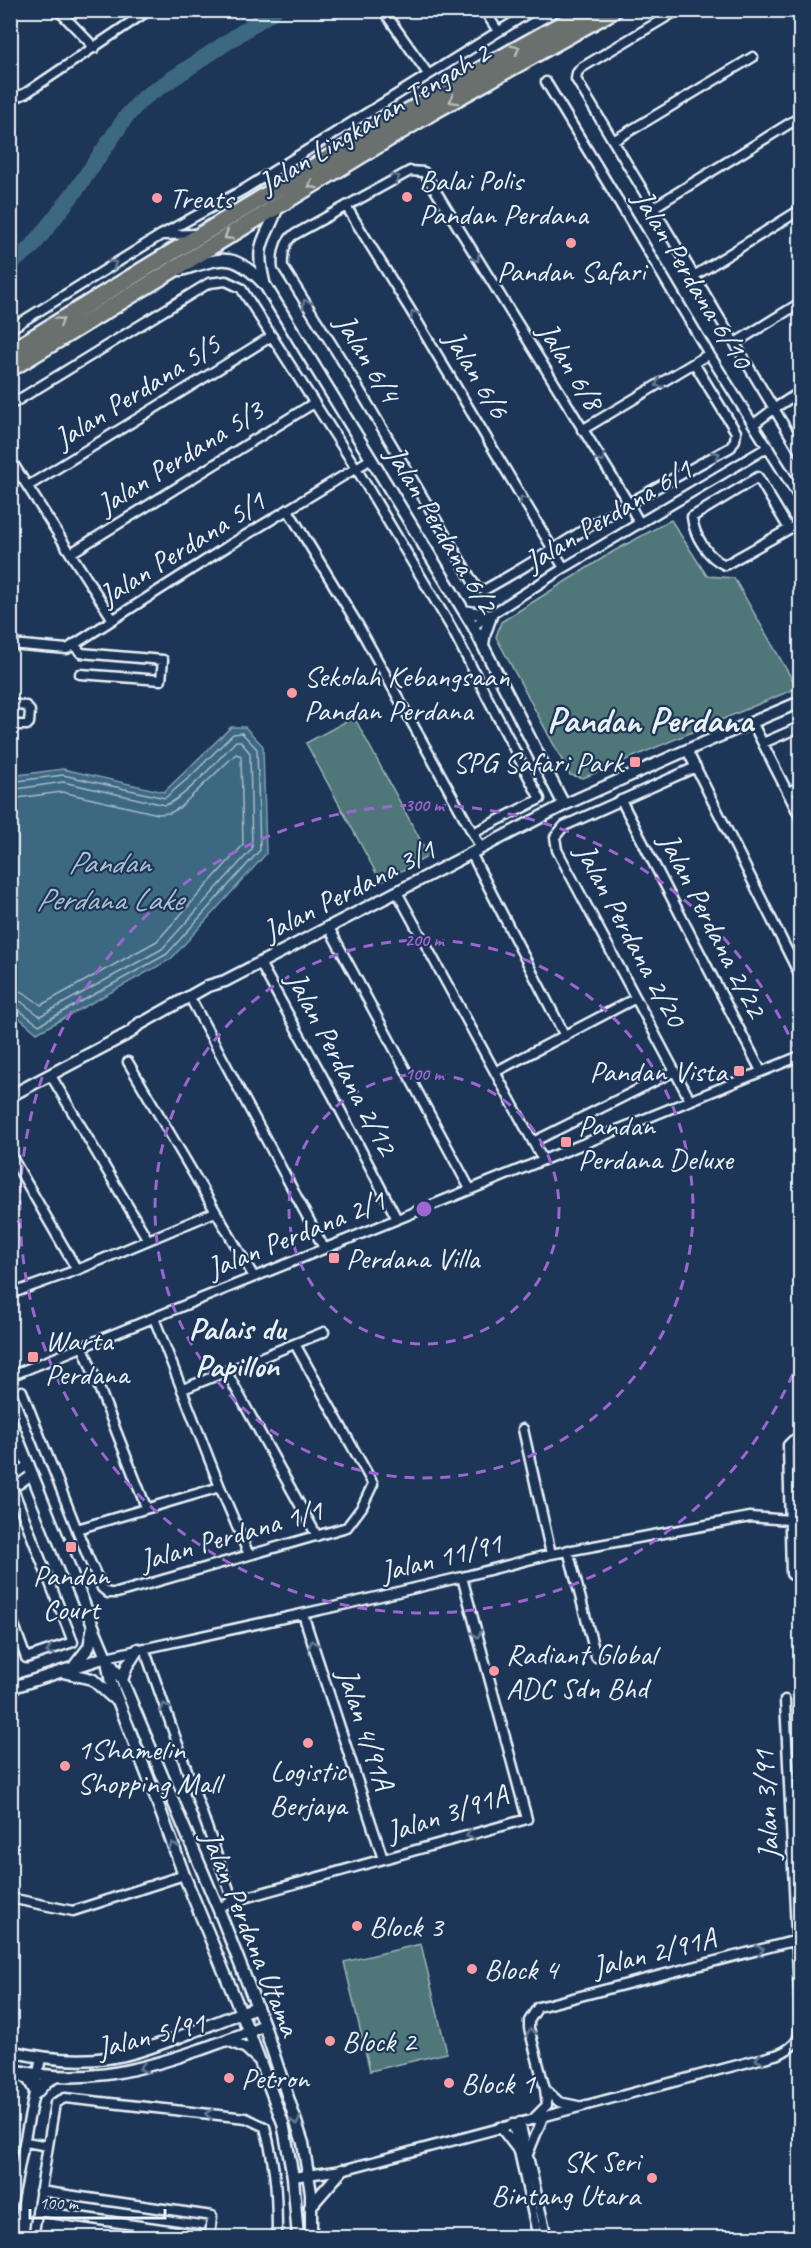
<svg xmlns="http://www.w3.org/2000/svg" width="811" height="2248" font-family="Caveat,sans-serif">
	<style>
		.green { fill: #507678; stroke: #9cb4b8; stroke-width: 1.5 }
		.water { fill: #3d6882; stroke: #819fb1; stroke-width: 1.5 }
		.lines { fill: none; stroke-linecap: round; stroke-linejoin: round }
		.shore { stroke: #a4bac9; stroke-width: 1.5 }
		.river { stroke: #3d6882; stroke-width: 16 }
		.street-casing { stroke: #e8f1f8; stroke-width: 13 }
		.secondary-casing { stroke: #e8f1f8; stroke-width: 15 }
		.highway-casing { stroke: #e8f1f8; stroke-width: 20 }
		.street { stroke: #1d3557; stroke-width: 8 }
		.secondary { stroke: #1d3557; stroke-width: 10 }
		.highway { stroke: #6b706d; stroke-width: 15 }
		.oneway { stroke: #b6bdc0 }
		.oneway2 { stroke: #64778f }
		.ring { fill: none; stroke: #9c67d0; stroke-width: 3; stroke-dasharray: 10 8 }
		.poi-dot { fill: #ff9aa2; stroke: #1d3557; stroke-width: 2 }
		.labels { text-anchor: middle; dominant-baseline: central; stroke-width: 4.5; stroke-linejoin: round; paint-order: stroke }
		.street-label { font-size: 30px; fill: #e8f1f8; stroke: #1d3557 }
		.poi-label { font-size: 30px; fill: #e8f1f8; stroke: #1d3557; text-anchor: start }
		.water-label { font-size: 32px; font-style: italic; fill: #acc1cf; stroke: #1d3557 }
		.neighbourhood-label { font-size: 32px; font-weight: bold; fill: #e8f1f8; stroke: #1d3557 }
		.district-label { font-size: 36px; font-weight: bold; fill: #e8f1f8; stroke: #1d3557 }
		.centre { fill: #9c67d0; stroke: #1d3557; stroke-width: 3 }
		.ring-label { font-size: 18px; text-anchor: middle; font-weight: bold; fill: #9c67d0; stroke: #1d3557; stroke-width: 4.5; stroke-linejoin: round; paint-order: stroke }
	</style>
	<rect width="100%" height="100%" fill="#1d3557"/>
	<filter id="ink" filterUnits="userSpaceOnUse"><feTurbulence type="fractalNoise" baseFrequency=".0167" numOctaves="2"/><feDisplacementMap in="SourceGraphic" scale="12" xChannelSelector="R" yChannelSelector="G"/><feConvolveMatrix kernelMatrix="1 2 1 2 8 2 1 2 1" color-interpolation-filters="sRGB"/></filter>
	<g filter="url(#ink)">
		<path class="green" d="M671,520L707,576L734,578L797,688L583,778L570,775L496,637L501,622L614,551Z
			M354,717L429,856L381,882L306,743Z
			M421,1944L447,2053L370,2071L344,1962Z"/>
		<path class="water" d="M231,727H245L263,746L266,854L171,959L37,1033L11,1011V776L63,769L164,792Z"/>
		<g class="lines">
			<path class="shore" d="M10,782L63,775L165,798L192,775L233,734L242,733L257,749L260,850L167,954L39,1025L16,1008L10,1007
				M10,790L63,782L165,805C184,800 221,756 236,741H240L250,753L252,849L162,949L40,1016L20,1001L10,999
				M10,799L62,792L158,814L170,813L179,808L236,754L241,756L243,845L157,941L41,1005L23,992L10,990"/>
			<path class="river" d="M10,264L32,247L76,190L126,117L142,99L275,10"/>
			<g class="street-casing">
				<path id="street" d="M58,10L95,48
					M383,10L428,74
					M484,10L498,31
					M678,10L581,68L577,73L576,79L800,452
					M546,82L619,202L709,354L800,499
					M10,94L19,96L26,93L149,10
					M613,141L753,57
					M346,206L411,311L564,568
					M654,207L800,117
					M164,235L197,234
					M694,276L800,210
					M10,329L161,235L243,190L533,10
					M735,343L800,303
					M10,405L209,283L226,281L241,288L356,468L451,627L540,799L473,833
					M754,424L775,408L800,392
					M582,430L709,354
					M10,459L112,618
					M28,486L272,336
					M288,510L358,625L481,848
					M640,524L629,504L424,172L410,171L292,236C284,243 282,257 283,267L346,367L476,587L484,590C521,570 555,548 590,526C636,498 684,473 731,447L735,440L736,432L694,363
					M789,529L758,477L692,517C694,536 708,558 725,565L789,529L800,525
					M71,553L314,403
					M473,626L564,568L768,447
					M10,644L67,649L228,546L371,459
					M74,644L81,653L163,660L161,680L80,674
					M10,704L26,706L30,711L29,723L27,725H10
					M752,722L800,817
					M763,743L800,727
					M687,750L800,976
					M788,792L800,787
					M621,800L761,1071
					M471,853L565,1036
					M397,892L543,1160
					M328,926L470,1189
					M260,963L332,1094L397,1219
					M193,1003L324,1248
					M128,1062L254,1277
					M495,1072L636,998
					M50,1074L148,1240
					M690,1100L557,850L555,837L564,826L696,767
					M533,1142L675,1071
					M10,1154L77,1270
					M10,1294L77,1270L215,1212
					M154,1318L220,1487L249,1555
					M83,1347L146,1507
					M226,1371L317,1536
					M10,1376L800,1056
					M183,1389L324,1332
					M22,1391L87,1555L102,1588L108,1593H117L347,1527L362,1507L373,1484L295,1344
					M523,1429L551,1554
					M800,1436L792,1441L788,1445L791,1574L800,1580
					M10,1481L73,1642L26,1658L10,1614
					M10,1482L14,1475L29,1464
					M11,1482L19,1484L33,1474
					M77,1529L220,1487
					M568,1550L596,1657
					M303,1614L383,1859
					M144,1648L233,1901
					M106,1657L338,1606L462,1577L551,1554L750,1517L789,1520
					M785,1700L800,2015
					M10,1898L73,1911L184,1875
					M218,1908L233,1901L527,1819L462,1577
					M545,2089L559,2102L578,2106
					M535,2117L547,2105L545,2089L529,2028V2021L538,2007L797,1940
					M520,2122L547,2238
					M513,2124L538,2238
					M500,2127L516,2148
					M26,2142L48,2146
					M528,2154L543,2117
					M293,2177L342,2170L779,2054C792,2048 800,2041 800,2027
					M37,2211L210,2236L212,2216L40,2191
					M10,2214L41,2058
					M33,2238L55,2103L65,2098L246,2118L265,2127C276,2168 277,2195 277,2238"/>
			</g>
			<g class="secondary-casing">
				<path id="secondary" d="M181,270C222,258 233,250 265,285L473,626L564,805
					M264,282C254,240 266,242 278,206
					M464,611L491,616L485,633L483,644
					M137,1026L208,986L225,981L564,805L687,750L800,702
					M10,1096L131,1032L140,1023
					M10,1419L93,1626L106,1657L122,1680L218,1908L264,2025L303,2143L311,2193V2238
					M107,1660L111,1683L148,1777L184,1875L249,2032L283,2123L293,2177L298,2238
					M75,1665L89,1647L93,1626
					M63,1672L92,1679L113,1698
					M122,1680L127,1666L138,1649
					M10,1688L106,1657
					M228,2040L246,2048L258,2059
					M10,2051C52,2061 98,2064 139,2051C179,2039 217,2021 257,2007
					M10,2069C79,2086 135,2072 199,2050C221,2042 243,2035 264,2025
					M18,2072L29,2080L36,2093L47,2081L55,2077
					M310,2207L342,2170"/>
			</g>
			<g class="highway-casing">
				<path id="highway" d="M10,352C200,234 391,118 587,10
					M10,369L432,112L614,10"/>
			</g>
			<use href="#street" class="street"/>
			<use href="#secondary" class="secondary"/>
			<use href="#highway" class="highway"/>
		</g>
		<defs><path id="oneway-chevron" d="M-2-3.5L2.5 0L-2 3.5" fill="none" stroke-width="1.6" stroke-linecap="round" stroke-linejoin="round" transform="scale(1.5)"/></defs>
		<g class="oneway">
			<use href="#oneway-chevron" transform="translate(516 49) rotate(-29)"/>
			<use href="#oneway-chevron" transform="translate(453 100) rotate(151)"/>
			<use href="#oneway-chevron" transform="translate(312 185) rotate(149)"/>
			<use href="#oneway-chevron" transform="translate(228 236) rotate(148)"/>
			<use href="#oneway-chevron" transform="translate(60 321) rotate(-32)"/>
		</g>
		<g class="oneway2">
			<use href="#oneway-chevron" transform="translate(396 178) rotate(-26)"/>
			<use href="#oneway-chevron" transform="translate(476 258) rotate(58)"/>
			<use href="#oneway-chevron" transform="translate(113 264) rotate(-32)"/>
			<use href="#oneway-chevron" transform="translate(306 303) rotate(-122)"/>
			<use href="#oneway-chevron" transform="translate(414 314) rotate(-121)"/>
			<use href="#oneway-chevron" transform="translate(659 384) rotate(149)"/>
			<use href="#oneway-chevron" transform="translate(716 455) rotate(-29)"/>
			<use href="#oneway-chevron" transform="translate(601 459) rotate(58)"/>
			<use href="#oneway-chevron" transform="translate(523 500) rotate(-120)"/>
			<use href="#oneway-chevron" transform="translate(477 1634) rotate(75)"/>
			<use href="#oneway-chevron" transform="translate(313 1644) rotate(-108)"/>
			<use href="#oneway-chevron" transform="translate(50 1651) rotate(161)"/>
			<use href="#oneway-chevron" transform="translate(165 1707) rotate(-109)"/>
			<use href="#oneway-chevron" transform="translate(470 1835) rotate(164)"/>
			<use href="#oneway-chevron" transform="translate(173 1846) rotate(-111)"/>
			<use href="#oneway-chevron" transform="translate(760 1950) rotate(-15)"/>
			<use href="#oneway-chevron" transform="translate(531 2032) rotate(-100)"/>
			<use href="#oneway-chevron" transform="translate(759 2059) rotate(164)"/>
			<use href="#oneway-chevron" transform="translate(143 2068) rotate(167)"/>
			<use href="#oneway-chevron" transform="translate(209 2114) rotate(-174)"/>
			<use href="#oneway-chevron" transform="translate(296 2121) rotate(72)"/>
		</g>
	</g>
	<g class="ring">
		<circle cx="424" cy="1209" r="135"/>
		<circle cx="424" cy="1209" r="269"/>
		<path d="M800 1357A404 404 0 1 1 800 1061"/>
	</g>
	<g class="poi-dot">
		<circle cx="407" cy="197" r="6"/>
		<circle cx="157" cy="198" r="6"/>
		<circle cx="571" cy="243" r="6"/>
		<circle cx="292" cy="693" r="6"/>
		<rect x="629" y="756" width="12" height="12" rx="3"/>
		<rect x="733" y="1065" width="12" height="12" rx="3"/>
		<rect x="560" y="1136" width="12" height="12" rx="3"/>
		<rect x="328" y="1252" width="12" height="12" rx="3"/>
		<rect x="27" y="1351" width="12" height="12" rx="3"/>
		<rect x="65" y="1541" width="12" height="12" rx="3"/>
		<circle cx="494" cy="1671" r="6"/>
		<circle cx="308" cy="1743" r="6"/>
		<circle cx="65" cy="1766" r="6"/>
		<circle cx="357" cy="1926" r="6"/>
		<circle cx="472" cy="1969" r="6"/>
		<circle cx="330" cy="2041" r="6"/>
		<circle cx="229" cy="2078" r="6"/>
		<circle cx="449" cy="2083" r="6"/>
		<circle cx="652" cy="2178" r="6"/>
	</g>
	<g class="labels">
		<g class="street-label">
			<text transform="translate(374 118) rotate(-31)">Jalan Lingkaran Tengah 2</text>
			<text transform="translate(693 279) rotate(59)">Jalan Perdana 6/10</text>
			<text transform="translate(368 358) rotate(59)">Jalan 6/4</text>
			<text transform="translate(571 366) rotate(58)">Jalan 6/8</text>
			<text transform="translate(477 374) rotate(59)">Jalan 6/6</text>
			<text transform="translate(137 391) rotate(-32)">Jalan Perdana 5/5</text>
			<text transform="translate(180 457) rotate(-32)">Jalan Perdana 5/3</text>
			<text transform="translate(608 515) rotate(-31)">Jalan Perdana 6/1</text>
			<text transform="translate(442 529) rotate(59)">Jalan Perdana 6/2</text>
			<text transform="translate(182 548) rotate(-32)">Jalan Perdana 5/1</text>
			<text transform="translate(349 890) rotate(-27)">Jalan Perdana 3/1</text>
			<text transform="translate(713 925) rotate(63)">Jalan Perdana 2/22</text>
			<text transform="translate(631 935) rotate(62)">Jalan Perdana 2/20</text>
			<text transform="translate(342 1063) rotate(62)">Jalan Perdana 2/12</text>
			<text transform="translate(296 1234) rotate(-22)">Jalan Perdana 2/1</text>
			<text transform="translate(231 1535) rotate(-16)">Jalan Perdana 1/1</text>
			<text transform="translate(441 1557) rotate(-14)">Jalan 11/91</text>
			<text transform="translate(366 1729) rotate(72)">Jalan 4/91A</text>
			<text transform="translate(766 1805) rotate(-93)">Jalan 3/91</text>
			<text transform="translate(447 1813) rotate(-18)">Jalan 3/91A</text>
			<text transform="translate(251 1933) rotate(68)">Jalan Perdana Utama</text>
			<text transform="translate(654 1952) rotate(-14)">Jalan 2/91A</text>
			<text transform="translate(151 2035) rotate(-14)">Jalan 5/91</text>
		</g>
		<g class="poi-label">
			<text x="419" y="180">Balai Polis<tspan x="419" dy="34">Pandan Perdana</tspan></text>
			<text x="169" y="198">Treats</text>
			<text x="571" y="271" text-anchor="middle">Pandan Safari</text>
			<text x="304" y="676">Sekolah Kebangsaan<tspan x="304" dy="34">Pandan Perdana</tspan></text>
			<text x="623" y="762" text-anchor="end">SPG Safari Park</text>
			<text x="727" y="1071" text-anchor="end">Pandan Vista</text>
			<text x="578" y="1125">Pandan<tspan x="578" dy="34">Perdana Deluxe</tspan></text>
			<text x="346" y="1258">Perdana Villa</text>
			<text x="45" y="1340">Warta<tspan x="45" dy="34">Perdana</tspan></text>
			<text x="71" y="1575" text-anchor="middle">Pandan<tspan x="71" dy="34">Court</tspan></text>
			<text x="506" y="1654">Radiant Global<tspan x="506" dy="34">ADC Sdn Bhd</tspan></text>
			<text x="77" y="1749">1Shamelin<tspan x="77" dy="34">Shopping Mall</tspan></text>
			<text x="308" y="1771" text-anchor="middle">Logistic<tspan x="308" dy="34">Berjaya</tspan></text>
			<text x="369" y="1926">Block 3</text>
			<text x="484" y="1969">Block 4</text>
			<text x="342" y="2041">Block 2</text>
			<text x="241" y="2078">Petron</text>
			<text x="461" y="2083">Block 1</text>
			<text x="640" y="2161" text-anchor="end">SK Seri<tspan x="640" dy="34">Bintang Utara</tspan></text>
		</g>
		<g class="water-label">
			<text x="109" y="862">Pandan<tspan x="109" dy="37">Perdana Lake</tspan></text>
		</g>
		<g class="neighbourhood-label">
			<text x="237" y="1328">Palais du<tspan x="237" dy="37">Papillon</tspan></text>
		</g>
		<g class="district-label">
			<text x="650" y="720">Pandan Perdana</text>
		</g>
	</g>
	<circle cx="424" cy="1209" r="9" class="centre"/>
	<g class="ring-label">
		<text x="424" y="811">300 m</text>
		<text x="424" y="946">200 m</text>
		<text x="424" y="1080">100 m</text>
	</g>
	<rect width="811" height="2248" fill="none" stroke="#1d3557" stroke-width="36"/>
	<rect x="18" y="18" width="775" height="2212" fill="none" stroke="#e8f1f8" stroke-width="2" filter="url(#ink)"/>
	<path d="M30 2209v9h135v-9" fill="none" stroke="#e8f1f8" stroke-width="3"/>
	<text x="39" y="2209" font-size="18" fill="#e8f1f8" stroke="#1d3557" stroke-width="4.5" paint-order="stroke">100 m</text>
</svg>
